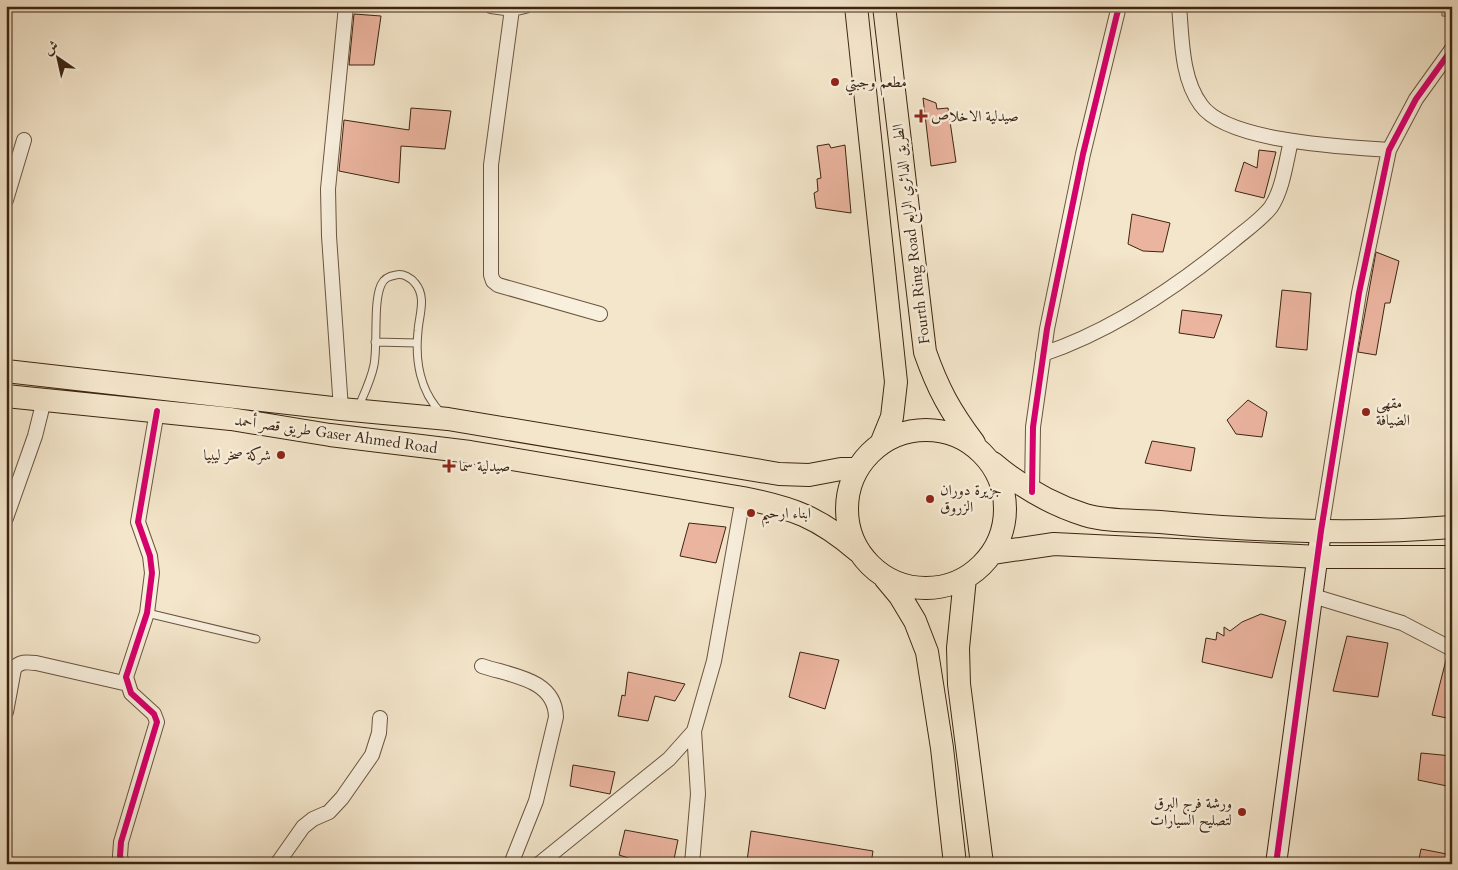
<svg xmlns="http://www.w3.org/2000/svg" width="1458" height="870" font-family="Cardo,Amiri,serif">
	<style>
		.green { fill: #bac598; stroke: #7b7555 }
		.building { fill: #ebb49f; stroke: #3c2512 }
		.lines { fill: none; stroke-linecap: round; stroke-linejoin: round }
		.lane-casing { stroke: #6a5540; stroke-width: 9 }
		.street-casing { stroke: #6a5540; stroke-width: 16 }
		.secondary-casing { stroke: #3c2512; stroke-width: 22 }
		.primary-casing { stroke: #3c2512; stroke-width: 24 }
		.lane { stroke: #f8efdd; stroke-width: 7 }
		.street { stroke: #f8efdd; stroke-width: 14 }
		.secondary { stroke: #f8efdd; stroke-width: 20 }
		.primary { stroke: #f4e6cb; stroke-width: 22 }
		.cycleway-casing { stroke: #f8efdd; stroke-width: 9 }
		.cycleway { stroke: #d6006c; stroke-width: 6 }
		.poi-dot { fill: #8f2418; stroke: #f8efdd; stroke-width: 2 }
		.labels { text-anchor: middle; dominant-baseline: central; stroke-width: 5; stroke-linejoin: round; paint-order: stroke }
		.poi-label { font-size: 15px; fill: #3c2512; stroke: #f8efdd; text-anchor: start }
		.street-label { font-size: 15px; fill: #3c2512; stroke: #f8efdd }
	</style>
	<rect width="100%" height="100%" fill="#f4e6cb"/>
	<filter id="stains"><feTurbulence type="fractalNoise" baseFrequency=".004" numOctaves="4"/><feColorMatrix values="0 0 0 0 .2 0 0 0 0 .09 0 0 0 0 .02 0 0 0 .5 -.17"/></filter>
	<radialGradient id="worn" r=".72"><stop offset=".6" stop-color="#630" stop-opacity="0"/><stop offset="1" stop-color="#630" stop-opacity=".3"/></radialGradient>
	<path class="green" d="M1441,6H1452V17L1442,16Z"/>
	<path class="building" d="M354,14L381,16L374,65H349Z
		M923,98L936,103L937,109L948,108L956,162L931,166Z
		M411,108L451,111L445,149L401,146L399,183L339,171L344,120L409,130Z
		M829,144L831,148L845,145L851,213L816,208L814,193L818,191L817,179L821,178L817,146Z
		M1259,150L1276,152L1264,198L1235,191L1244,162L1257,168Z
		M1132,214L1170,223L1163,252L1143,251L1128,244Z
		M1376,252L1399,261L1390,303H1385L1376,355L1358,352Z
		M1282,290L1311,293L1307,350L1276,347Z
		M1182,310L1222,315L1214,338L1179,333Z
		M1248,400L1267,412L1262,437L1236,434L1227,420Z
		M1152,441L1195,448L1191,471L1145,463Z
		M689,523L726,527L716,563L680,556Z
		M1261,614L1286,621L1272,678L1202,662L1206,638L1216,640L1217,632L1224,636V627L1230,631L1242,622Z
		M1347,636L1388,643L1378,697L1333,691Z
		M800,652L839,660L825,709L789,697Z
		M1447,656L1452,658V719L1432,715Z
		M628,672L685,684L675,701L655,696L648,721L618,716L622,695L625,696Z
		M1421,753L1452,756V787L1418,780Z
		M573,765L615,772L610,794L570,786Z
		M625,830L678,840L673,864H647L619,855Z
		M751,831L873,851L871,864H763L747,861Z
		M1421,849L1452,855L1451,864H1418Z"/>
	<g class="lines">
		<g class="lane-casing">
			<path id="lane" d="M375,342L417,343
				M358,408C364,394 371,380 374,365C378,343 373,303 381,285C384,278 389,276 396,275C403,273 411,278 415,283C427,297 419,315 418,331C415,360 420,391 441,413
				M147,613L256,639"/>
		</g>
		<g class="street-casing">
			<path id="street" d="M491,6L512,9L525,6
				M1179,6C1182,38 1181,78 1201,105C1227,142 1345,147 1389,150
				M512,9L491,165V275L493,281L498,285L600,314
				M6,200L24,140
				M1043,354C1112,331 1178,286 1234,240C1246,230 1262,219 1271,207C1283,189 1286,161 1291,141
				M341,409L329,236L328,189L346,6
				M1032,492L1033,427L1047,329L1083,154L1119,6
				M6,518L35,436L44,400
				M1321,531L1359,293L1389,150L1416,99L1452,49
				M1313,596L1402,623L1452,649
				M482,666C512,676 555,679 556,717L536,801L511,864
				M6,712L14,669C19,661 27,662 36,663L128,684
				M122,864L120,856L121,842L157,722L154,714L131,693L126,677L147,613L152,573L150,556L138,522L157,411
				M277,864L303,827L313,819L329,812L342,798L372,755L379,733L380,718
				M539,864L669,759L694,731L714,661L743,498
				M692,864L698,794L694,731"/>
		</g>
		<g class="secondary-casing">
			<path id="secondary" d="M1276,864L1321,531"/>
		</g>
		<g class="primary-casing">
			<path id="primary" d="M856,6L896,382L892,417L881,444
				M884,6L925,352C938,389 950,411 974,443
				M6,371L341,409L448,419L779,474L809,475L841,469H857
				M6,396L231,419L330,435L470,452L743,498C793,508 818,517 858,551
				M847 509a79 79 0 1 1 158 0a79 79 0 1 1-158 0Z
				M993,463C1021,487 1050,504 1085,515C1108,522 1136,520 1160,522C1256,531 1355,535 1452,527
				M992,553L1054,544L1319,557H1452
				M885,578L900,596L915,621L927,652L942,748L955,864
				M965,578L958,648L959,684L982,864"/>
		</g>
		<use href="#lane" class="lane"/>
		<use href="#street" class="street"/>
		<use href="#secondary" class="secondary"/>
		<use href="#primary" class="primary"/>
		<g class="cycleway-casing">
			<path id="cycleway" d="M1032,492L1033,427L1047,329L1083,154L1119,6
				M122,864L120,856L121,842L157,722L154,714L131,693L126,677L147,613L152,573L150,556L138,522L157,411
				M1276,864L1321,531L1359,293L1389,150L1416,99L1452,49"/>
		</g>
		<use href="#cycleway" class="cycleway"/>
	</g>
	<g class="poi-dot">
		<circle cx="835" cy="82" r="5"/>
		<path d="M918.5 108.5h5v5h5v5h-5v5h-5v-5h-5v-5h5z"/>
		<circle cx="1366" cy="412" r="5"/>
		<circle cx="281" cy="455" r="5"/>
		<path d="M446.5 458.5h5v5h5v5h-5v5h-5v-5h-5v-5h5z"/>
		<circle cx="930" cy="499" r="5"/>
		<circle cx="751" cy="513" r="5"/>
		<circle cx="1242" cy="812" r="5"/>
	</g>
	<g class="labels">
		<g class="poi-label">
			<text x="845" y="82">مطعم وجبتي</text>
			<text x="931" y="116">صيدلية الاخلاص</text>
			<text x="1376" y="403">مقهى<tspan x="1376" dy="17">الضيافة</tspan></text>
			<text x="271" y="455" text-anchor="end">شركة صخر ليبيا</text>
			<text x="459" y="466">صيدلية سما</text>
			<text x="940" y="490">جزيرة دوران<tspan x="940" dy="17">الزروق</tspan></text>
			<text x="761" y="513">ابناء ارحيم</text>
			<text x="1232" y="803" text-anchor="end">ورشة فرج البرق<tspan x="1232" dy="17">لتصليح السيارات</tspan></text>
		</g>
		<g class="street-label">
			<text transform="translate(911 234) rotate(-97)">Fourth Ring Road الطريق الدائري الرابع</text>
			<text transform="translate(336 434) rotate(8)">طريق قصر أحمد Gaser Ahmed Road</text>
		</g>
	</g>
	<rect width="1458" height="870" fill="none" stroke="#f4e6cb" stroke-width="25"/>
	<rect x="8" y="8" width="1443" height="855" fill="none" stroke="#3c2512" stroke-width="2.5"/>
	<rect x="12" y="12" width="1433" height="845" fill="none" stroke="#3c2512"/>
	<g transform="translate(58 58) rotate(326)" stroke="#f8efdd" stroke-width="4" paint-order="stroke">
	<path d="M0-4L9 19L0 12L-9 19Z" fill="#3c2512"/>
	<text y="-8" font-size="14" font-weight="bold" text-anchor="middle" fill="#3c2512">ش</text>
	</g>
	<rect width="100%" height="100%" filter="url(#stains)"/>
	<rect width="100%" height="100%" fill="url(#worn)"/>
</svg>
